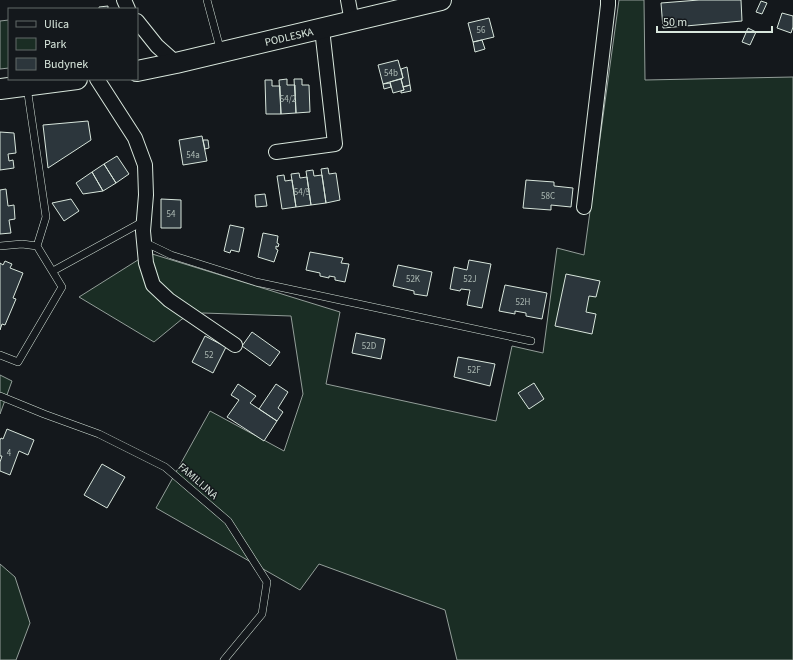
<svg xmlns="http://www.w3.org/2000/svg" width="793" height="660" font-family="'Source Sans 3',sans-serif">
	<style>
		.green { fill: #1a2d24; stroke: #939e99 }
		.building { fill: #2c363c; stroke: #d8e6dc }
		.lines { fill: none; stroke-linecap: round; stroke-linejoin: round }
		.lane-casing { stroke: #d8e6dc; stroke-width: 8 }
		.street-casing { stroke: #d8e6dc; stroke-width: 16 }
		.secondary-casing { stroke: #d8e6dc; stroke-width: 22 }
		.lane { stroke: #14181c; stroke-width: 7 }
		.street { stroke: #14181c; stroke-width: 14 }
		.secondary { stroke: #14181c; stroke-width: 20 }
		.labels { text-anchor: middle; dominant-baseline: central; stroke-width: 3; stroke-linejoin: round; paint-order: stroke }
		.number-label { font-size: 9px; fill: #adbab4 }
		.street-label { font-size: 11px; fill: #d8e6dc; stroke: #14181c }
	</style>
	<rect width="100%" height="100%" fill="#14181c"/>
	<path class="green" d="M619,0H644L645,80L793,77V660H457L445,610L319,564L300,590L156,508L210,411L284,451L303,394L291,316L203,313L182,319L154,342L79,297L149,253L340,312L326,384L496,421L512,346L543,353L557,248L584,255Z
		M9,20V68L0,69V21Z
		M0,375L12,381L0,414Z
		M0,564L15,577L30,623L16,660H0Z"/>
	<path class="building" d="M699,0H741L742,21L663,28L661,3Z
		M761,1L767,3L762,14L756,12Z
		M108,6V9H97H99V7Z
		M782,13L793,16V27L791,33L777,28Z
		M489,18L494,37L473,42L468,23Z
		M748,28L756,32L750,45L742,42Z
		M482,40L485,49L475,52L473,42Z
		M398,60L403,78L383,84L378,65Z
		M407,67L410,85L403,87L401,79L403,78L401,69Z
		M287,79V85H295L296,113L281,114L279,80Z
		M294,79H302V85H309L310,112L296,113Z
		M401,79L404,90L393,93L390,82Z
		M265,80H272V86H280L281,114H266Z
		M390,83L391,87L384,89L383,84Z
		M410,85L411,91L401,93V91L404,90L403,87Z
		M88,121L91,140L48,168L43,125Z
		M0,132L14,133L16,153L8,154L9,161L13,160L14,168L0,170Z
		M202,136L207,161L183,165L179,140Z
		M203,140H208L209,148L205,149Z
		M117,156L129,174L116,183L104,164Z
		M104,164L116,183L103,191L92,172Z
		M328,168L329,174L336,173L340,200L326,203L321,169Z
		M313,170L314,176L322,175L326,203L311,205L306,171Z
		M92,172L103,191L83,194L76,183Z
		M299,173L300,178L307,177L311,205L296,207L291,174Z
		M284,175L285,181L292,180L296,207L282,209L277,176Z
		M526,180L554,182V186L573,188L571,207L551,205V210L523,208Z
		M6,189L8,206L14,205L15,219L9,220L11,233L0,234V190Z
		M265,194L267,206L256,207L255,195Z
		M71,199L79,211L64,221L52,203Z
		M161,199L181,200V228H161Z
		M230,225L244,228L239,252L231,250L230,253L224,251Z
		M263,233L278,236L277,243L279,244L278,247L276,246V249L278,250L274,262L258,257Z
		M310,252L343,258L341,263L349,264L345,282L335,280V277L329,276V278L320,276V273L306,270Z
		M469,260L491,264L482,308L467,305L470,290L461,289L460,291L450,289L454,267L467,270Z
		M5,261L12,264L10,268L23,273L13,298L16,299L5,325L2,324L0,330V263L3,265Z
		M398,265L432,272L427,296L414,294V291L393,286Z
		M566,274L600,281L596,297L589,296L586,312L596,314L592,334L555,326Z
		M505,285L547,293L542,319L526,316V313L515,311V314L499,311Z
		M252,332L280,352L270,366L242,346Z
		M356,333L385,339L381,359L352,353Z
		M205,336L226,347L213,373L192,362Z
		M458,357L495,364L490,386L454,377Z
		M534,383L544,399L529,409L518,393Z
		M238,384L256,396L250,403L277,421L264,441L227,417L239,400L231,395Z
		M276,384L288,392L278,408L283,412L277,421L259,409Z
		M7,429L34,440L28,455L19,451L10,475L0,471V462L2,456H0V440L1,438L3,439Z
		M102,464L125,477L107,508L84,495Z"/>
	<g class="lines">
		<g class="lane-casing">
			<path id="lane" d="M207,0L221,52
				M27,87L46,217L37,246
				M144,242L171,255L256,282L531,341
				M0,246L22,244L37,246L62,287L18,362L0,355
				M53,271L144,221
				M0,396L44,414L99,434L165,467L228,521L267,582L262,614L224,660"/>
		</g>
		<g class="street-casing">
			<path id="street" d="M124,0L128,9
				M348,0L352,22
				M137,21L157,46L176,63
				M97,79L135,138L145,165L146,195L143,231L146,263L153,285L169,300L235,345
				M276,152L335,144L322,29
				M584,207L608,5V0"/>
		</g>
		<g class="secondary-casing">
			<path id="secondary" d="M137,71L176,63L441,0
				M0,89L77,79"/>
		</g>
		<use href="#lane" class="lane"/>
		<use href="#street" class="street"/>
		<use href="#secondary" class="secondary"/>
	</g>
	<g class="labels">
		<g class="number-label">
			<text x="481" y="30">56</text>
			<text x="391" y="73">54b</text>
			<text x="288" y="99">54/2</text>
			<text x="193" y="155">54a</text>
			<text x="302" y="192">54/5</text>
			<text x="548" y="196">58C</text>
			<text x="171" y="214">54</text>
			<text x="413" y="279">52K</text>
			<text x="470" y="279">52J</text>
			<text x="523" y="302">52H</text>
			<text x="369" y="346">52D</text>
			<text x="209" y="355">52</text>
			<text x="474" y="370">52F</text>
			<text x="9" y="453">4</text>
		</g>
		<g class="street-label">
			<text transform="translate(289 37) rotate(-13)">PODLESKA</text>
			<text transform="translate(198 481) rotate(41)">FAMILIJNA</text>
		</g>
	</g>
	<rect x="8" y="8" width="130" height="72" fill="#14181c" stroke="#626a69"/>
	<rect x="16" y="21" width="20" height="6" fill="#14181c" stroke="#626a69"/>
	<text x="44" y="28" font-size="12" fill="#d8e6dc">Ulica</text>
	<rect x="16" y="38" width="20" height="12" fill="#1a2d24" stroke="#626a69"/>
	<text x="44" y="48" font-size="12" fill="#d8e6dc">Park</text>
	<rect x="16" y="58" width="20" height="12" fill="#2c363c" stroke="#626a69"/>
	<text x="44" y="68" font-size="12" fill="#d8e6dc">Budynek</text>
	<path d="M657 26v6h115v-6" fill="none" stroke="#d8e6dc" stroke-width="2"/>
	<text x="663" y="26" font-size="12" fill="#d8e6dc" stroke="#14181c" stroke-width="3" paint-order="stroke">50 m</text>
</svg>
